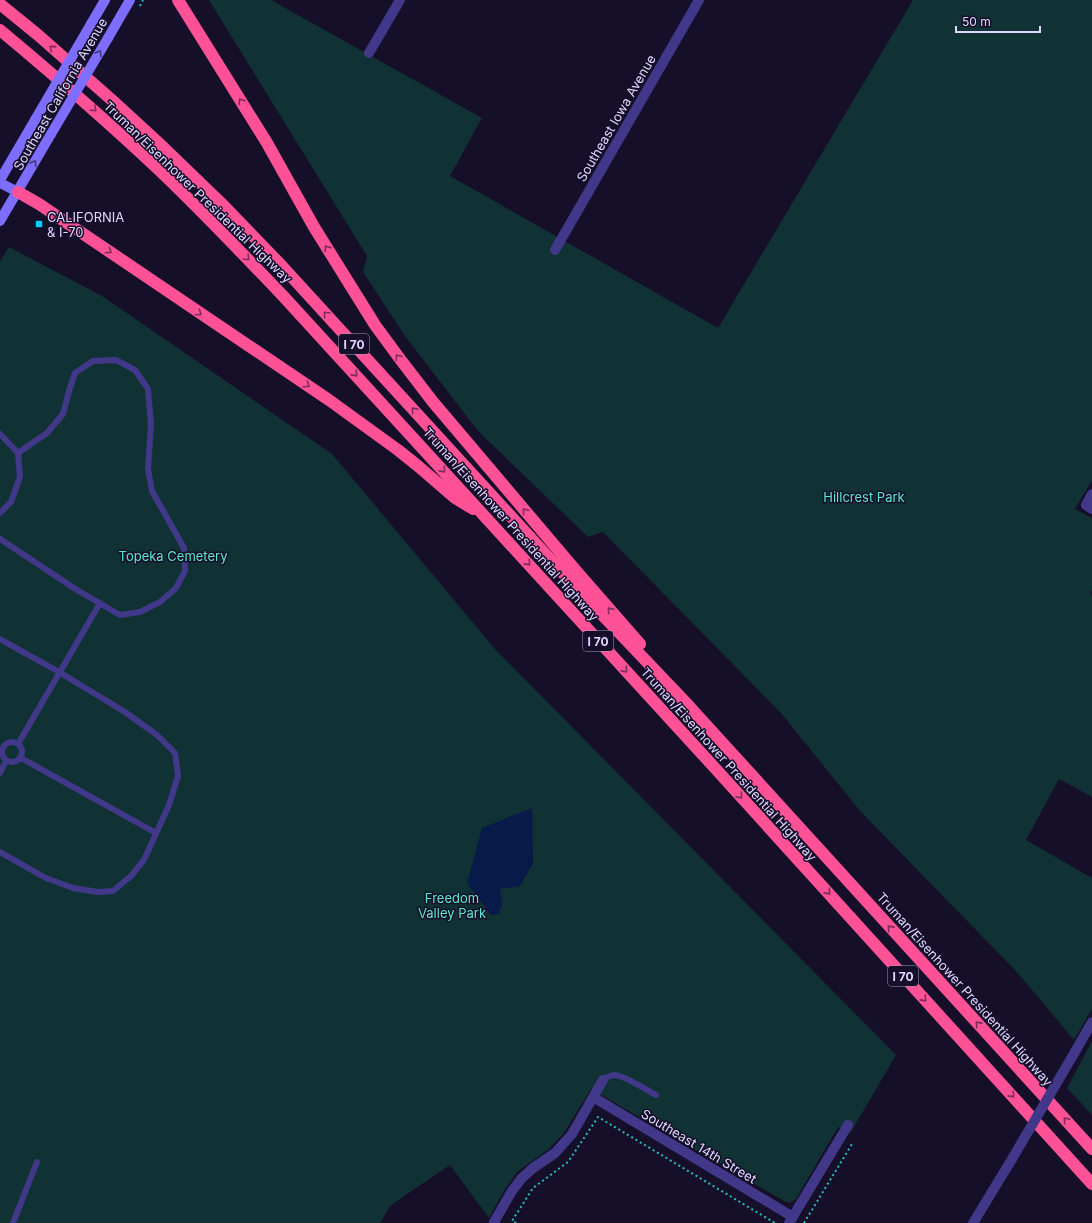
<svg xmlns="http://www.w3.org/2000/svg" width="1092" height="1223" font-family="Inter,sans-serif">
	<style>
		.green { fill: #113234 }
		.water { fill: #081a49 }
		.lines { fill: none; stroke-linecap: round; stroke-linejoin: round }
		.path { stroke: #29bdc0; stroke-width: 2; stroke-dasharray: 2 3; stroke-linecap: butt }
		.service { stroke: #42388a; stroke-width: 6 }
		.minor { stroke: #42388a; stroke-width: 10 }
		.tertiary { stroke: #42388a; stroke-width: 10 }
		.secondary { stroke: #7e6eff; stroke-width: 10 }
		.motorway { stroke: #ff5296; stroke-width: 12 }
		.tertiary-bridge { stroke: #42388a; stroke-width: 10 }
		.secondary-bridge { stroke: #7e6eff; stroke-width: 10 }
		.oneway { stroke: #7f2d5a }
		.oneway2 { stroke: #40357f }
		.poi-dot { fill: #03d0ff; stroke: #160f29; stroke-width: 1.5 }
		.labels { text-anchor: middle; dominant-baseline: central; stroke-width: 3; stroke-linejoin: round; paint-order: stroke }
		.shield { fill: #160f29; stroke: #a39bbf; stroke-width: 1 }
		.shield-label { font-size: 12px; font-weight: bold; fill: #dfd7ff }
		.street-label { font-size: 13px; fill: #dfd7ff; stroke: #160f29 }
		.poi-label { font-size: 13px; fill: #dfd7ff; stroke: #160f29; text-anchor: start }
		.park-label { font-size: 13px; fill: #5ce6cf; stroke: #160f29 }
	</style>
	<rect width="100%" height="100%" fill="#160f29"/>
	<path class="green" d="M209,0H271L482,118L450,176L718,328L913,0H1092V480L1075,509L1092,518V590L1090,594L1092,596V797L1059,779L1026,840L1092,878V1009L1074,1040L1016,971L860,811L781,713L603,532L588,537L478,431L405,336L363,272L367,256Z
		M9,247L102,296L332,454L494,648L896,1055L851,1132L838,1127L796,1199L790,1203L784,1201L591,1089L564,1133L549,1149L517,1172L504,1191L489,1218L450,1165L391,1205L380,1223H0V261Z
		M1092,1041V1115L1067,1088Z"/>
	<path class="water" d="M532,808L533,863L520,886L500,889L502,904L499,914L491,915L467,883L482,828Z"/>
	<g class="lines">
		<path class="path" d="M140,6L143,0
			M516,1223L512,1221L533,1188L568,1162L598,1117L775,1223
			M804,1223L852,1144"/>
		<path class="service" d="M0,434L18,453L20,477L11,502L0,513
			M0,539L77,590L120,615L140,612L160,602L176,588L185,571L184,548L152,491L148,469L151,425L148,389L135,370L116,360L93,361L75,373L69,391L63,414L47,433L18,453
			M0,639L59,672L125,712L157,735L175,753L178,776L169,805L144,860L131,876L113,891L98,892L73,888L46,878L0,852
			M2 752a10 10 0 1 1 20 0a10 10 0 1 1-20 0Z
			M18,744L100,603
			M21,758L156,833
			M0,773L6,761
			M603,1080C607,1077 610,1075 615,1075C625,1076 647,1090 656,1095
			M13,1223L37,1162"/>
		<path class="minor" d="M369,53L400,0
			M555,250L699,0
			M1092,494L1086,505L1092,509
			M593,1097L793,1217
			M495,1223L494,1222L512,1191L521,1179L533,1168L555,1153L572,1134L603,1080
			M789,1223L848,1125"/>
		<path class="tertiary" d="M1072,1057L1092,1022
			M973,1223L1012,1159"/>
		<path class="secondary" d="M91,24L105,0
			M108,38L130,0
			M0,180L35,120
			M0,183L18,192
			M0,221L51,134"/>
		<path class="motorway" d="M178,0L267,143L314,227L375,325L400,359L433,402L577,572L640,644
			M0,4L38,35L113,101L163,147L221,203L280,264L571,582L688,705L1092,1149
			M0,30C54,75 107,121 159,170C202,211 243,254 284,297L714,767L1092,1184
			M18,192L39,204L329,400L398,450L418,466L455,498L473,509"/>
		<path class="tertiary-bridge" d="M1012,1159L1072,1057"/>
		<path class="secondary-bridge" d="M35,120L91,24
			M51,134L108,38"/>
	</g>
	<defs><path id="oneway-chevron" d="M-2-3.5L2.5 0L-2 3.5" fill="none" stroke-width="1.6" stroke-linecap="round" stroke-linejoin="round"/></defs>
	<g class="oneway">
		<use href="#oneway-chevron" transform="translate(52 48) rotate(-139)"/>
		<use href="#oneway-chevron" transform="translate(241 101) rotate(-122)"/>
		<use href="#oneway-chevron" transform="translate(94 109) rotate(42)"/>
		<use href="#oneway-chevron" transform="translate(327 248) rotate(-122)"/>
		<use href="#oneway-chevron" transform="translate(109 251) rotate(34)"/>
		<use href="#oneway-chevron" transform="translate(247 258) rotate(46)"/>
		<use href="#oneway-chevron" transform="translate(199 313) rotate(34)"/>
		<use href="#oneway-chevron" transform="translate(326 314) rotate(-133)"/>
		<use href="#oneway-chevron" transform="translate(398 357) rotate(-126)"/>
		<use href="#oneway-chevron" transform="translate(355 374) rotate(48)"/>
		<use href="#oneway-chevron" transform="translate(307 385) rotate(34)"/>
		<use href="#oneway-chevron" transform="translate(414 410) rotate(-132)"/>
		<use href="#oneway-chevron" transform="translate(443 470) rotate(48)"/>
		<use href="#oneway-chevron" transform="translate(525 511) rotate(-130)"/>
		<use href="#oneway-chevron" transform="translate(528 563) rotate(48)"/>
		<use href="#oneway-chevron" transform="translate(610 610) rotate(-131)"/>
		<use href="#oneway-chevron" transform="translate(625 670) rotate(48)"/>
		<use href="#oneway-chevron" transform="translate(740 796) rotate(48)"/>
		<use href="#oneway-chevron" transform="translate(828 892) rotate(48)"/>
		<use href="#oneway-chevron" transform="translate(890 928) rotate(-132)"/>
		<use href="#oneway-chevron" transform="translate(924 999) rotate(48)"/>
		<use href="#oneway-chevron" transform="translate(978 1024) rotate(-132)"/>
		<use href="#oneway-chevron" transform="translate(1012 1095) rotate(48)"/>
		<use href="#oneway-chevron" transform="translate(1066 1120) rotate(-132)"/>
	</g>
	<g class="oneway2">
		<use href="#oneway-chevron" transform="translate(99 53) rotate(-59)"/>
		<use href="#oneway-chevron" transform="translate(34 163) rotate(-60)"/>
	</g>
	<rect class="poi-dot" x="35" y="220" width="8" height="8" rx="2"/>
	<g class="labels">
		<g class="shield">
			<rect x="339" y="334" width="30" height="20" rx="3"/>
			<rect x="583" y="631" width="30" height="20" rx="3"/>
			<rect x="888" y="966" width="30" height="20" rx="3"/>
		</g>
		<g class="shield-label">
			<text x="354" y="344">I 70</text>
			<text x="598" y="641">I 70</text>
			<text x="903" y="976">I 70</text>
		</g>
		<g class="street-label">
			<text transform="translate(60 94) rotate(-60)">Southeast California Avenue</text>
			<text transform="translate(616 118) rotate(-60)">Southeast Iowa Avenue</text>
			<text transform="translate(198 192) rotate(44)">Truman/Eisenhower Presidential Highway</text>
			<text transform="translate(511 524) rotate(48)">Truman/Eisenhower Presidential Highway</text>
			<text transform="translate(729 764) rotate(48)">Truman/Eisenhower Presidential Highway</text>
			<text transform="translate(965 989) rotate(48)">Truman/Eisenhower Presidential Highway</text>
			<text transform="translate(699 1146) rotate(31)">Southeast 14th Street</text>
		</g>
		<g class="poi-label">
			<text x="47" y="217">CALIFORNIA<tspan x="47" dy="15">&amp; I-70</tspan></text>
		</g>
		<g class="park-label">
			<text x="864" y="497">Hillcrest Park</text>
			<text x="173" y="556">Topeka Cemetery</text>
			<text x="452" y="898">Freedom<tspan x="452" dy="15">Valley Park</tspan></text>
		</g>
	</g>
	<path d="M956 26v6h84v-6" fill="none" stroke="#dfd7ff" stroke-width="2"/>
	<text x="962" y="26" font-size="12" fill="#dfd7ff" stroke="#160f29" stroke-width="3" paint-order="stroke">50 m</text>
</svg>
